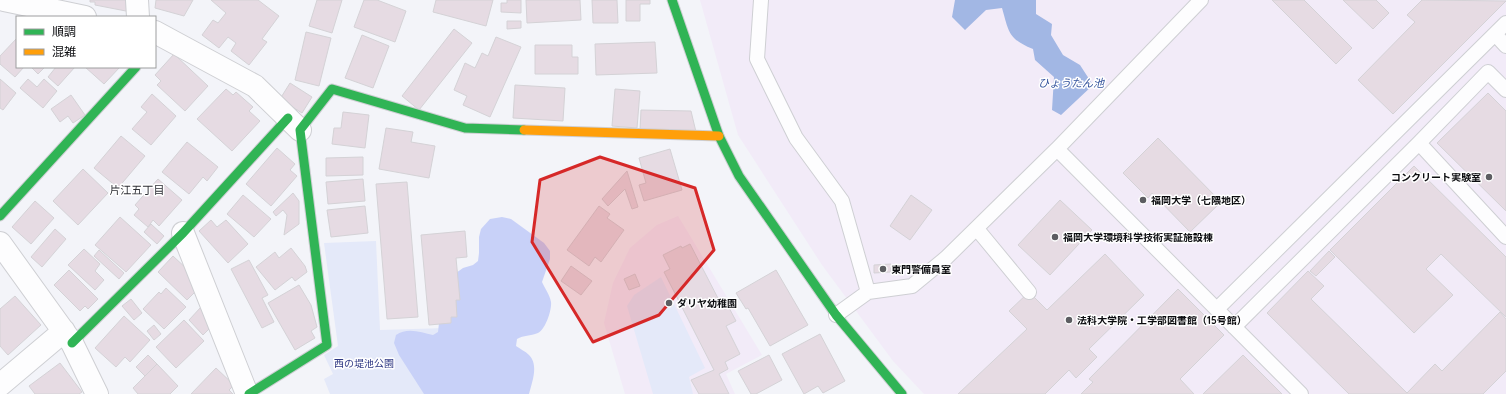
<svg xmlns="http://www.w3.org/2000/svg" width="1506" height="394" font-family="Quicksand,'Noto Sans JP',sans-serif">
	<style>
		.education { fill: #f2ebf8 }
		.green { fill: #e4e9f9 }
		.forest { fill: #c8d1f8 }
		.water { fill: #a2b7e4 }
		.building { fill: #e6dbe3; stroke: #d4d2d6 }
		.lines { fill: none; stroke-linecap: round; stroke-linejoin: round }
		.lane-casing { stroke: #cecfd3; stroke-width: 16 }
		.street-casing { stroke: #cecfd3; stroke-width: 24 }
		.fast-casing { stroke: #cecfd3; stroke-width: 11 }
		.slow-casing { stroke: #cecfd3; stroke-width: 11 }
		.lane { stroke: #fdfdfe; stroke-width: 14 }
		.street { stroke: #fdfdfe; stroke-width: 22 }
		.fast { stroke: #30b455; stroke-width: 9 }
		.slow { stroke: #ff9f0a; stroke-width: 9 }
		.marked { fill: #d62828; fill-opacity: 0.2; stroke: #d62828; stroke-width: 3; stroke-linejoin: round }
		.poi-dot { fill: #5c5d61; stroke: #fff; stroke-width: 1.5 }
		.labels { text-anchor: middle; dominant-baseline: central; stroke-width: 3; stroke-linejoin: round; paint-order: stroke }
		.poi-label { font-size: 10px; font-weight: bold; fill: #0b0c0f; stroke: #fff; text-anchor: start }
		.park-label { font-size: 10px; fill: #2c3682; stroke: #fff }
		.water-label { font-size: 11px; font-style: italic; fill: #31519b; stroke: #fff }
		.neighbourhood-label { font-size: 11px; fill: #2c2e34; stroke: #fff }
	</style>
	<rect width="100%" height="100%" fill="#f3f4f9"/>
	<path class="education" d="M700,0H1506V394H924L893,361L822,265L738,135Z
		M678,216L762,355L726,374L735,394H625L604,323L613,283L630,248L657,225Z"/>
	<path class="green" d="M376,241L380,330L446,328L479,394H330L324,379L333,374L324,355L338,346L324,243Z
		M661,277L705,368L689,377L693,394H653L627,306L634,295Z"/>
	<path class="forest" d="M502,217L511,219L544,243L550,251V259L542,282C545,289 550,295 551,302C552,310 545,330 538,333C530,336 524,335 517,339L516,346C520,349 525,351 529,355C539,365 532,382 529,394H424L399,355L394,343L396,335C407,327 421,332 433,335L438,332L439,323L456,273L463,268L473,265L478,261L479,253V237L481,229L490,219Z"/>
	<path class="water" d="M955,0H1036V14L1052,24L1051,35L1063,55L1080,65L1093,85L1061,115L1052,110L1054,77L1035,60L1033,49C1008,39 1009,32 1002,8L986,10L965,30L952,17Z"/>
	<path class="building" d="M90,0H131V12L95,5V2H90Z
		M156,0H193L184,16L155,8Z
		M211,0H258L279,16L262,39L267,42L249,65L231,51L236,43L228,37L219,48L202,35L213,20L218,23L226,13Z
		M317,0H342L332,33L309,26Z
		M364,0H377L406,11L395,42L354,27Z
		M436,0H493L486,26L433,12Z
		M507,0H521V13L501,12V3H507Z
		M526,0H580L581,20L527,23Z
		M592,0H617L618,23H593Z
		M626,0H650V4H640V21H626Z
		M1272,0H1304L1352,48L1336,64Z
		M1343,0H1376L1389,13L1373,29Z
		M1422,0L1506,1L1393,114L1358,80L1415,22L1407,15Z
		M507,21H521V28L507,29Z
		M454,29L472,43L419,110L402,96Z
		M306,32L331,38L319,86L295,80Z
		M362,35L389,46L373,88L345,78Z
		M496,37L521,47L490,117L463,105L467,96L454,90L465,63L475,68L482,53L488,56Z
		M17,38V67H24L15,77L0,64V56Z
		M655,42L657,73L596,75L595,44Z
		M535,45H572V57H578V74H535Z
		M174,54L208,86L185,111L157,85L161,81L155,75Z
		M31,67H45L38,74Z
		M56,67H75L58,86L48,77Z
		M85,67H120L104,84Z
		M0,79L16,93L3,110L0,108Z
		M28,79L37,87L44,79L57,91L43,108L20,88Z
		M290,83L312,97L302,113L280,99Z
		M515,85L565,88L563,121L513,118Z
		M226,89L233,95L236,92L253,107L249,111L260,121L232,151L197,119Z
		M615,89L640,91L637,128L612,126Z
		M1488,93L1506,111V211L1437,143Z
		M152,94L176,116L151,145L132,129L147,112L141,107Z
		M71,95L85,115L73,123L68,116L60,122L51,109Z
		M641,110L691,111L696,132L640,130Z
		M343,112L369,115L365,148L332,144L334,128H341Z
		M386,128L413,132L411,142L435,146L429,178L379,169Z
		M121,136L145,156L118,188L94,168Z
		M1158,138L1221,202L1190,232L1152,193L1148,198L1123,173Z
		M187,142L218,167L207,181L203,177L189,194L162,172Z
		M277,148L295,164L290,170L297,176L271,206L246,184Z
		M670,149L682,190L644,201L639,185L646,183L639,158Z
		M363,157V175L326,176V158Z
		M1414,166L1506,257V317L1441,254L1426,269L1453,295L1414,333L1330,250Z
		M83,169L108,193L78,225L53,201Z
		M627,171L638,207L632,209L625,189L608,206L602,199Z
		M158,179L182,200L159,226L153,220L148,227L134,215L139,209L135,205Z
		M363,179L365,201L328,204L326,182Z
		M407,182L418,317L387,319L376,184Z
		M293,193L299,201V224L284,235L287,215L283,210L276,216L273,212Z
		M243,195L271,219L254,237L227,214Z
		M911,195L932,210L910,240L890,226Z
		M1060,200L1092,230L1050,275L1018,245Z
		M35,201L54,218L31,244L12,227Z
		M365,206L368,233L331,237L327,210Z
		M599,206L610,214L607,218L624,230L601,262L595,257L589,266L567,250Z
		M120,217L151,245L126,272L95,245Z
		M211,220L217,227L226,220L248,244L228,263L199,231Z
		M151,224L164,236L157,244L144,232Z
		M55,229L66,239L42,267L31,257Z
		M465,231L467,257L456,258L460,300H456L457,317H451V323L429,325L421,235Z
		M690,244L722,306L727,304L736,321L726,326L740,354L725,362L728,369L719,374L729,394H699L691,380L714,370L664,272L670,269L663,255L681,246L682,248Z
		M291,248L305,266L307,272L295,281L292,277L275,290L256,267L275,252L279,258Z
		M84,249L100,264L95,271L104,280L95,290L68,265Z
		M99,250L124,273L119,279L94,256Z
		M1329,251L1335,257L1316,276L1310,271Z
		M1105,254L1144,295L1089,349L1097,357L1076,378L1069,370L1045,394H958L1027,329L1009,311L1029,292L1047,310Z
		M173,256L203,284L187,300L158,272Z
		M249,260L268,295L262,298L274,322L262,328L231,269Z
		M891,264V272L874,273V265Z
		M571,266L592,281L581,295L561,281Z
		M69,270L98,299L88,309L85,306L80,311L54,285Z
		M776,270L808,325L770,346L748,308L746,309L736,293Z
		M1308,271L1324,286L1311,299L1407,393L1435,364L1442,371L1500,312L1506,319V371L1483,394H1349L1267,313Z
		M635,274L640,286L629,290L624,279Z
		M299,285L311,305L317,327L311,331L315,338L295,350L268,303Z
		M166,288L186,307L164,329L143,309L159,292L161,294Z
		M1178,289L1224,335L1180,379L1194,394H1081L1093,382L1089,379Z
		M15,296L41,325L8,355L0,346V309Z
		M131,299L142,313L134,320L122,306Z
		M201,307L216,322L203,335L189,320Z
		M124,316L150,340L130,362L125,357L116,367L95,348Z
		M184,320L204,341L176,368L156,347Z
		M154,325L161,334L154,340L147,331Z
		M820,334L845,381L823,393L818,386L804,394L782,354Z
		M148,355L157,364L145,376L136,367Z
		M769,355L782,380L756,394H751L738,371Z
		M1243,355L1282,394H1203Z
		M60,363L82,392L79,394H35L29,386Z
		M157,364L178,386L170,394H138L133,388Z
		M216,368L234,385L229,390L233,394H191Z"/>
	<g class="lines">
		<g class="lane-casing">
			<path id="lane" d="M761,0L757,59L796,138L842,201L868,292L836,315
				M1495,34L1506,46
				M1419,143L1506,237
				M1057,149L1301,394
				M977,229L1029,292
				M868,292L912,286L946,258L1057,149L1201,0
				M1217,309L1506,23
				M1234,327L1419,143L1488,72L1506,90"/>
		</g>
		<g class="street-casing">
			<path id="street" d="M4,0L85,17
				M137,0L138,17
				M155,32L255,86L300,130
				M183,233L247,394
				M0,243L72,343L97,394
				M0,385L64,331"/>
		</g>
		<g class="fast-casing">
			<path id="fast" d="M672,0L719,136L739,176L836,315L902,394
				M0,216L136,67
				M72,343L183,233L288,118
				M249,394L327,345L300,130L332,89L465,128L524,130"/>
		</g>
		<g class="slow-casing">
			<path id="slow" d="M524,130L719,136"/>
		</g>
		<use href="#lane" class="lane"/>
		<use href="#street" class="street"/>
		<use href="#fast" class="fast"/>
		<use href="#slow" class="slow"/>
	</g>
	<path class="marked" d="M600,157L695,188L714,250L659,315L593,342L532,242L540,180Z"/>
	<g class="poi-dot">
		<circle cx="1489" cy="177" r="4"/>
		<circle cx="1143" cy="200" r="4"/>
		<circle cx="1055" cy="237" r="4"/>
		<circle cx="883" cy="269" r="4"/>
		<circle cx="669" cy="303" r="4"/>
		<circle cx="1069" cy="320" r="4"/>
	</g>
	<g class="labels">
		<g class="poi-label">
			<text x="1481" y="177" text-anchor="end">コンクリート実験室</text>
			<text x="1151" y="200">福岡大学（七隈地区）</text>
			<text x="1063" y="237">福岡大学環境科学技術実証施設棟</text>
			<text x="891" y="269">東門警備員室</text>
			<text x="677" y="303">ダリヤ幼稚園</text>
			<text x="1077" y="320">法科大学院・工学部図書館（15号館）</text>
		</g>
		<g class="park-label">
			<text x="364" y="363">西の堤池公園</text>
		</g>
		<g class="water-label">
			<text x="1071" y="83">ひょうたん池</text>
		</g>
		<g class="neighbourhood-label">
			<text x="137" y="190">片江五丁目</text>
		</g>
	</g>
	<rect x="16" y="16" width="140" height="52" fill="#ffffff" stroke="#9d9e9f"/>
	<rect x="24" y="29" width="20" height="6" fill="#30b455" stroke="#9d9e9f"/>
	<text x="52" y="36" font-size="12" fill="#0b0c0f">順調</text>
	<rect x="24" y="49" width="20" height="6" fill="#ff9f0a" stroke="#9d9e9f"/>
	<text x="52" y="56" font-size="12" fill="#0b0c0f">混雑</text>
</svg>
